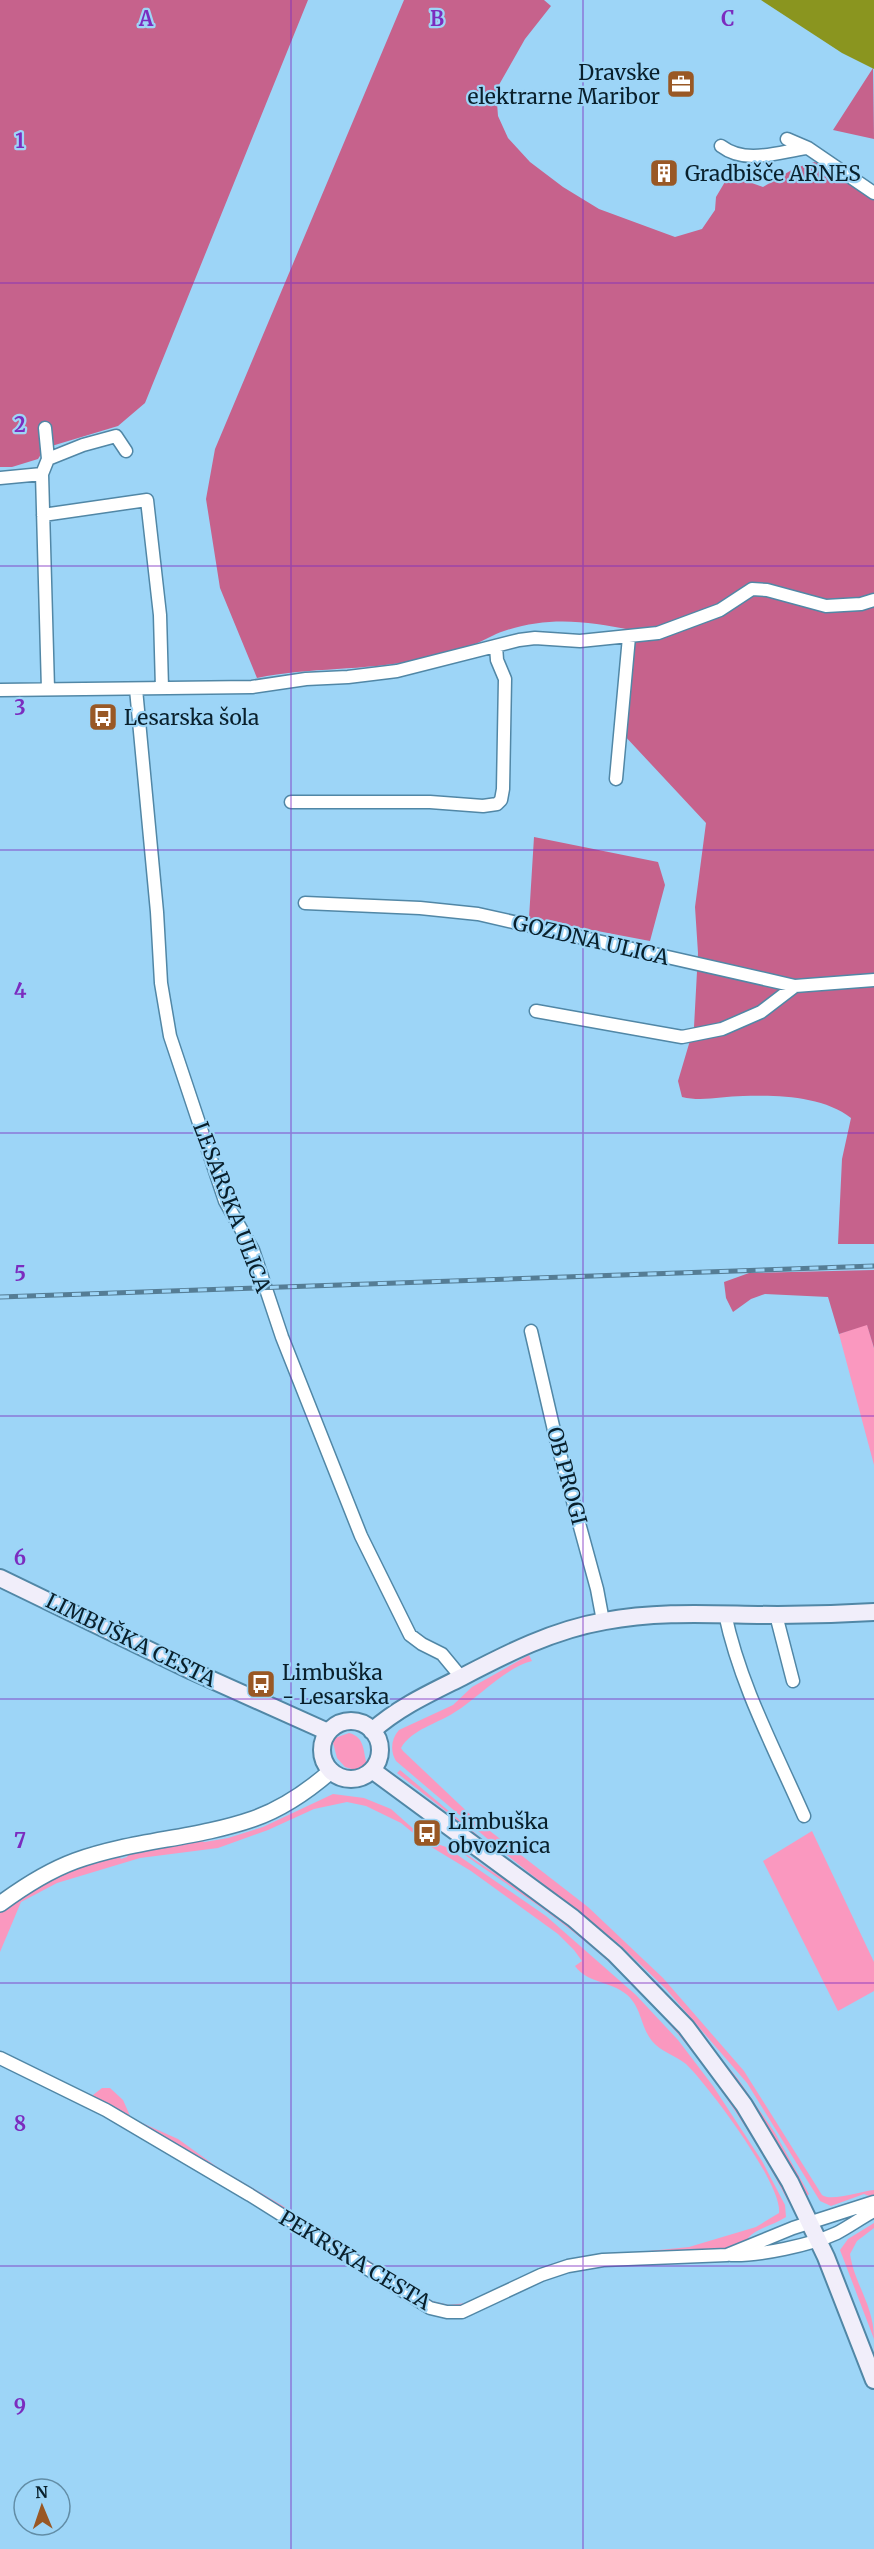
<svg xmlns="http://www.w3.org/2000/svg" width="874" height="2549" font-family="Merriweather,serif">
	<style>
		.green { fill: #fa98bf }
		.forest { fill: #c6628c }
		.water { fill: #8a951f }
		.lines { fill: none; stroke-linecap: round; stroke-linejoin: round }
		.minor-casing { stroke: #5187a6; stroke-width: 15 }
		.tertiary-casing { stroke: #5187a6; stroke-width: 18 }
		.secondary-casing { stroke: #5187a6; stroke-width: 20 }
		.minor { stroke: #fff; stroke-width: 12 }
		.tertiary { stroke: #fff; stroke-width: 15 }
		.secondary { stroke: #f1eefa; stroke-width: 16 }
		.rail-casing { stroke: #557d95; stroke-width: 5 }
		.rail { stroke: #9dd5f7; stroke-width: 3; stroke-dasharray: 9; stroke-linecap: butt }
		.grid { fill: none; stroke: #7b2cbf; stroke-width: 1.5; stroke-opacity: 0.55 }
		.labels { text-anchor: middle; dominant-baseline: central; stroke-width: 4.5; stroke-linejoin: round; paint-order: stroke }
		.poi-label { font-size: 21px; fill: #09202c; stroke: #9dd5f7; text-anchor: start }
		.street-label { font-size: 21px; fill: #09202c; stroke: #9dd5f7 }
		.grid-label { font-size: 20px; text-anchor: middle; font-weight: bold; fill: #7b2cbf; stroke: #9dd5f7; stroke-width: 4.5; stroke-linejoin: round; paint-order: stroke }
	</style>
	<rect width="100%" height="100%" fill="#9dd5f7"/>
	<path class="green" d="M867,1324L874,1348V1465L839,1334Z
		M529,1655L532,1661C506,1667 478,1698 455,1712C437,1724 412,1729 401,1748L403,1751L477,1821L588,1907L663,1978L744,2071L822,2195C831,2202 861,2191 874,2190V2198L864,2194L831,2206L820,2201L747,2083L665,1988L620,1945L503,1852L396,1761C390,1751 391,1739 399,1730L453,1705L472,1687Z
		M349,1733C365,1737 363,1751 367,1765L355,1770L345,1767L337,1758L332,1739Z
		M400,1770L500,1854L706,2040L738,2079L775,2133L809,2194L807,2196C777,2142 747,2093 706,2046L457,1820L397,1773Z
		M333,1794L364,1798L391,1809L426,1840L446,1847L546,1916L636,1995L678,2040L713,2086L762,2161L785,2205L786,2217C774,2225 757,2228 748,2238V2242L729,2249L609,2255L463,2307H437L82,2094L93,2095L102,2088H110L123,2100L131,2118L178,2139L217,2167L283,2206L432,2301L449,2305L466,2303L569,2259L689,2247L756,2227L779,2213C783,2185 708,2085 686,2064C675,2055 661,2052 652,2041C640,2026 642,2007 626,1994C610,1981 587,1983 575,1966L582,1961L574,1950L558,1934L471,1871L428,1845L401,1823L366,1806L347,1802L314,1809L268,1830L218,1848L140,1858L57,1883L21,1902L0,1952V1911C35,1883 75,1867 117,1854L121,1859L127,1857L130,1852L191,1840L205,1842L228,1838L263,1827Z
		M812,1831L874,1962V1991L838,2011L763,1861Z
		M446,1841L539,1902L607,1956L694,2046L762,2145L794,2205L789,2203C735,2099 667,2007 576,1934C534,1900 488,1873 446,1841Z
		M874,2223V2228L857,2241L850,2254C855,2286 874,2305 874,2339L840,2250L848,2239Z"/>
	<path class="forest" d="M0,0H308L145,403L118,426L45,448L38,459L12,467H0Z
		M404,0H544L551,6L525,39L496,90L498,116L508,138L530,162L563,187L599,209L675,237L702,229L715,210L716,197L729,175L763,187L795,168L815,162L874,198V1244H838L842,1159L851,1118C823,1096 777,1095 743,1096C722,1096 703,1102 682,1097L678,1081L694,1027L698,953L695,907L706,823L623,734L631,630C588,621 548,616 504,631C494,634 485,640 475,644C457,650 436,656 417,660C364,671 310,667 257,678L220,588L206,499L215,449Z
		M873,68L874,139L833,130Z
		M534,837L658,862L665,885L650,941L529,918Z
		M874,1270V1348L867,1325L839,1334L828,1297L765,1294L751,1299L733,1312L726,1298L724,1282L749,1273Z"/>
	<path class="water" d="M761,0H874V69L842,53Z"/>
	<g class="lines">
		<g class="minor-casing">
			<path id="minor" d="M787,139L808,148L874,193
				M721,146C746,165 778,152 806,148
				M45,428L48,459
				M42,474L48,459L83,445L116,436L126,451
				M0,478L42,474L48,689
				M43,515L147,500L160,615L162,688
				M136,689L157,912L161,983L170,1036L225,1201L253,1250L282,1337L361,1536L410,1635L422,1644L442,1654L461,1677
				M0,690L252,687L306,679L348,677L397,671L519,640L535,638L580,641L658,633L720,610L752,589L767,590L826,606L861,604L874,600
				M616,779L629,637
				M291,802H430L483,806L497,804L501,800L503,789L505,679L497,660L496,646
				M305,903L420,908L478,914L795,986L874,980
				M536,1011L682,1037L722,1029L761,1012L795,986
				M531,1331L556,1439L597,1589L603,1621
				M725,1614C740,1685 775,1750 804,1816
				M776,1615L793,1681
				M0,2058L106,2110L250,2195L430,2308L447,2312H462L541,2275L568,2266L603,2260L727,2255L793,2228L874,2202
				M731,2255C759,2256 811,2245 837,2233C850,2226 861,2218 874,2211"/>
		</g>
		<g class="tertiary-casing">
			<path id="tertiary" d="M0,1904C23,1887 48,1871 75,1861C133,1840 195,1839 253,1819C282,1809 308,1791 331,1771"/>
		</g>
		<g class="secondary-casing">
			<path id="secondary" d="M0,1578L192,1671L328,1732
				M322 1750a29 29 0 1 1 58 0a29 29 0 1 1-58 0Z
				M372,1731C399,1707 430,1693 462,1677C508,1653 553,1630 605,1621C663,1610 720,1615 778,1615C810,1615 842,1614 874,1612
				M372,1770L573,1918L615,1954L686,2027L744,2105L790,2182L826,2257L874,2380"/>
		</g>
		<use href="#minor" class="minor"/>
		<use href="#tertiary" class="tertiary"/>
		<use href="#secondary" class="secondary"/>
		<g class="rail-casing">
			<path id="rail" d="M0,1297L874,1266"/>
		</g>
		<use href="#rail" class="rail"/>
	</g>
	<path class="grid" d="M291,0V2549M583,0V2549M0,283H874M0,566H874M0,850H874M0,1133H874M0,1416H874M0,1699H874M0,1983H874M0,2266H874"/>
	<defs>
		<g id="office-square" transform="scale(1.5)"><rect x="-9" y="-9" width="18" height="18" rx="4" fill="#995825" stroke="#9dd5f7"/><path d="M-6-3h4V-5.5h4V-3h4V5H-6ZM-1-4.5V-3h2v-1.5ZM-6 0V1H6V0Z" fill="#fff"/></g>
		<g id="building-square" transform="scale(1.5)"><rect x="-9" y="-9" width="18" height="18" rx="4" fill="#995825" stroke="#9dd5f7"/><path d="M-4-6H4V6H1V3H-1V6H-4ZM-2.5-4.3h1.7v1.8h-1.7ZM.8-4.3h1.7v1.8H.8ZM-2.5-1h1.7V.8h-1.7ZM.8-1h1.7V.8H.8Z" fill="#fff"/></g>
		<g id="bus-square" transform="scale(1.5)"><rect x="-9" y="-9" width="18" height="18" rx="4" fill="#995825" stroke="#9dd5f7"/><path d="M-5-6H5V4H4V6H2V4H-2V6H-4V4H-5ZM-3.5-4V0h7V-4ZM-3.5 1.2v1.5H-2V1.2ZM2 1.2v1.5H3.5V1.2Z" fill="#fff"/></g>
	</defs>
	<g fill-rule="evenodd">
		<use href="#office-square" x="681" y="84"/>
		<use href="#building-square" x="664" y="173"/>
		<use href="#bus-square" x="103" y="717"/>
		<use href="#bus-square" x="261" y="1684"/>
		<use href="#bus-square" x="427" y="1833"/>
	</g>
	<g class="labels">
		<g class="poi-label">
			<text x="660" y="72" text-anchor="end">Dravske<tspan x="660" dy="24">elektrarne Maribor</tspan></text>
			<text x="685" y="173">Gradbišče ARNES</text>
			<text x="124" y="717">Lesarska šola</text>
			<text x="282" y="1672">Limbuška<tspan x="282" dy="24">- Lesarska</tspan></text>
			<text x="448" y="1821">Limbuška<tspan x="448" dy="24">obvoznica</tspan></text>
		</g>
		<g class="street-label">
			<text transform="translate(591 940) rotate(13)">GOZDNA ULICA</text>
			<text transform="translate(232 1207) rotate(69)">LESARSKA ULICA</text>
			<text transform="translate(567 1476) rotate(75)">OB PROGI</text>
			<text transform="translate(131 1640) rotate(26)">LIMBUŠKA CESTA</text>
			<text transform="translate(355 2260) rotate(31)">PEKRSKA CESTA</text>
		</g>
	</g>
	<g class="grid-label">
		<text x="146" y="26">A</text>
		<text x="437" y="26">B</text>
		<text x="728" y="26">C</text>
		<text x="20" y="148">1</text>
		<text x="20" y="432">2</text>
		<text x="20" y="715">3</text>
		<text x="20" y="998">4</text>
		<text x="20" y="1281">5</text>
		<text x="20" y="1565">6</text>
		<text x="20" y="1848">7</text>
		<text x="20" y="2131">8</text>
		<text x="20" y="2414">9</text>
	</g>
	<g transform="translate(42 2507) rotate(358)"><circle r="28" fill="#9dd5f7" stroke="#628da6" stroke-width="1.5"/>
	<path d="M0-4.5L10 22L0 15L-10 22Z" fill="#995825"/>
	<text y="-9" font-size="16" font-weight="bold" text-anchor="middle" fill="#09202c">N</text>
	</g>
</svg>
